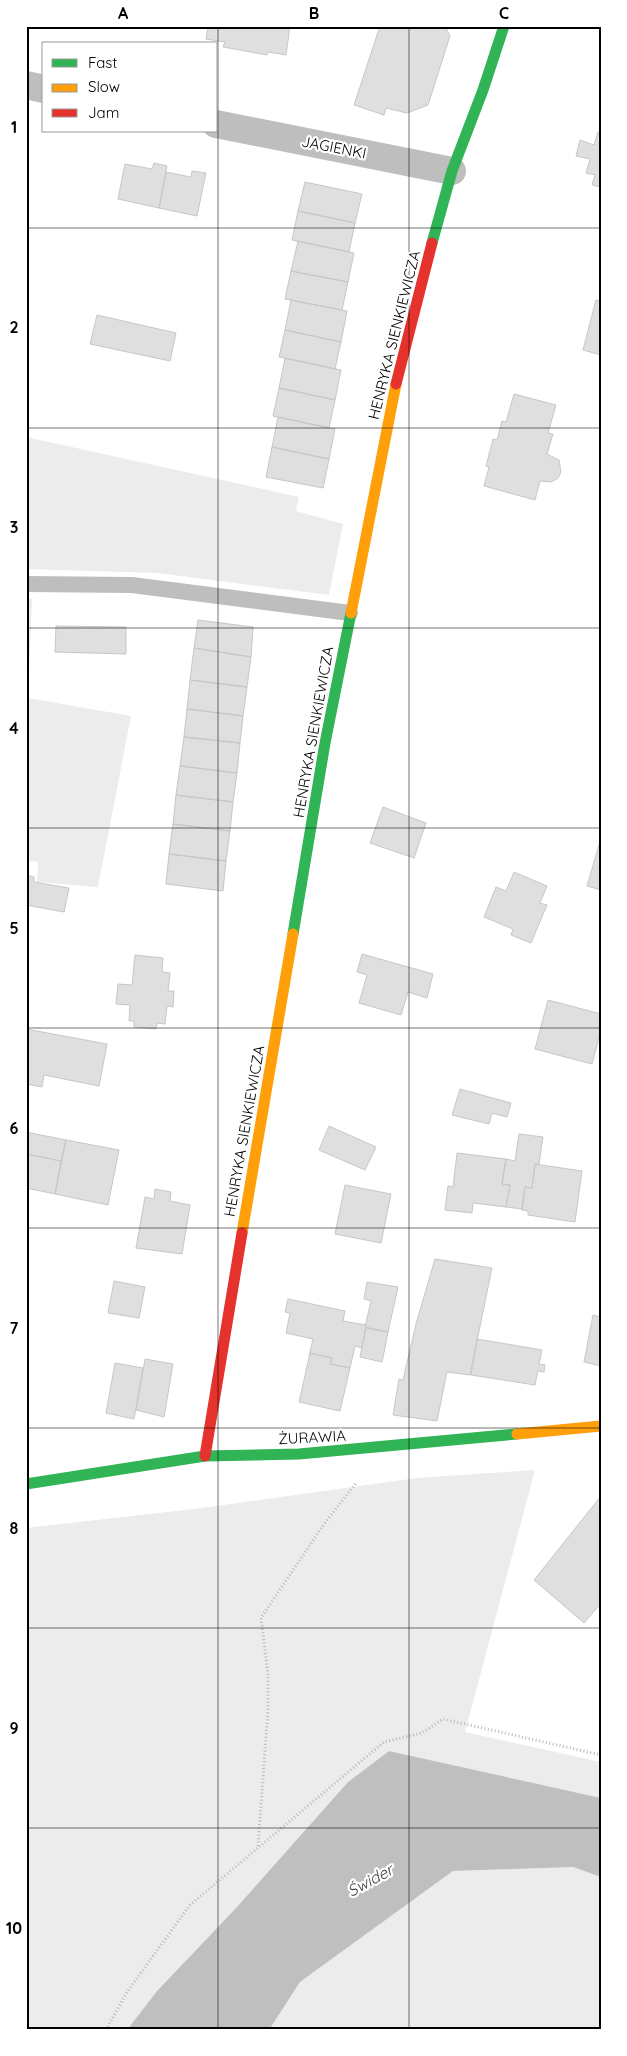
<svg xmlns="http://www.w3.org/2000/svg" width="627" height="2056" font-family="Quicksand,sans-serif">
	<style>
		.green { fill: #ececec }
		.water { fill: #bfbfbf }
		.building { fill: #dfdfdf; stroke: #c7c7c7 }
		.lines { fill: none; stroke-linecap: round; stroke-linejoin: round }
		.path { stroke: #b9b9b9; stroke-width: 3; stroke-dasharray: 1 2.5; stroke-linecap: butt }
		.lane { stroke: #bebebe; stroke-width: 16 }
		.street { stroke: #bebebe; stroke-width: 28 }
		.fast { stroke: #30b455; stroke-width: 11 }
		.slow { stroke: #ff9f0a; stroke-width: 11 }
		.jam { stroke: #e5322d; stroke-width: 11 }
		.grid { fill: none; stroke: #000; stroke-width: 1; stroke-opacity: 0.55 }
		.labels { text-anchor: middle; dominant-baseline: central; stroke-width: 4.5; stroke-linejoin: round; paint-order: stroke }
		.street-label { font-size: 15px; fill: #000; stroke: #fff }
		.water-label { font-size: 16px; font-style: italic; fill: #444; stroke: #fff }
		.neatline { fill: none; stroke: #000; stroke-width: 2 }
		.grid-label { font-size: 16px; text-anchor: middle; font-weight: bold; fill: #000 }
	</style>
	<rect width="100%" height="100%" fill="#fff"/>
	<path class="green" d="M26,437L299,497L296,511L343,524L329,595L157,573L26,569Z
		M26,599H32L28,698L131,716L98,887L37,882L38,862L26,860Z
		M535,1470L465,1732L601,1762V1798L389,1751L348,1782L237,1907L157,1991L127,2030H26V1528L202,1508L417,1478Z
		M573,1867L601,1877V2030H269L300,1982L453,1871Z"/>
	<path class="water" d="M389,1751L601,1798V1877L573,1867L453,1871L300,1982L269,2030H127L157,1991L237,1907L348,1782Z"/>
	<path class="building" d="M208,26H290L286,55L268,52L267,55L223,47L225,42L206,39Z
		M380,26H445L450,36L428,105L407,113L386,108L384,115L354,105Z
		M598,132L601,133V187L592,185L595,175L586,173L590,159L576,156L580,140L594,145Z
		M154,163L167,166L159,208L118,199L125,164L152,169Z
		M192,171L206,173L197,216L159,208L166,172L191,177Z
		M305,182L362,194L355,223L298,211Z
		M298,211L355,223L349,252L292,240Z
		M298,241L354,253L348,282L291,271Z
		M291,271L348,282L342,310L285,299Z
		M291,300L347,311L341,342L285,330Z
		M596,300L601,301V355L583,350Z
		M97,315L176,333L170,361L90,344Z
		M285,330L341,342L335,369L279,357Z
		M285,358L341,370L335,400L279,388Z
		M279,388L335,400L329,428L273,416Z
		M514,394L556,405L548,433L553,434L547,454L559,460L561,472L558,478L551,482L540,481L535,500L484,486L489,467L486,466L493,439L497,440L502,421L506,422Z
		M278,417L335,429L329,459L272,447Z
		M272,447L329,459L323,488L266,477Z
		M198,620L253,627L251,657L194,648Z
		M56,626L126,627V654L55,652Z
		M194,648L251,657L247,687L190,680Z
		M190,680L247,687L243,716L187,709Z
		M187,709L243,716L240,743L184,737Z
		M184,737L240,743L237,773L180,766Z
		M180,766L237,773L233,802L176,795Z
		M176,795L233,802L230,831L173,824Z
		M383,807L426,823L414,858L370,843Z
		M173,824L230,831L226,861L169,854Z
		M601,838V890L587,886Z
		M169,854L226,861L223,891L166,884Z
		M514,872L547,886L540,903L547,905L531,943L511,935L513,929L484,917L496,887L506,891Z
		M26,875L34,877V882L69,888L64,912L26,905Z
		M362,954L433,974L427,998L408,992L401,1015L359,1003L367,975L357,972Z
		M135,955L163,958L162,972L170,973L168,991H174L173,1007L167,1006L165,1024L157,1023L156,1029L134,1027V1021H129L130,1005L116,1004L118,984L132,985Z
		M548,1000L601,1014V1030L592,1064L535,1049Z
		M26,1029L107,1044L99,1086L44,1075L42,1087L26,1084Z
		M460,1089L511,1103L507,1117L492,1113L489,1124L452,1115Z
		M329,1126L376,1147L365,1170L319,1150Z
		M26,1132L66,1140L61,1161L26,1154Z
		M519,1134L543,1137L539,1164H535L532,1188L525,1187L522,1209L506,1207L510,1185L502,1184L506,1159L515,1161Z
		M66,1140L119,1150L108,1205L55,1194Z
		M457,1153L506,1159L502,1184L510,1185L506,1207L473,1203L472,1213L445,1210L448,1186L453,1187Z
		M26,1154L61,1161L55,1194L26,1188Z
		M535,1164L582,1171L575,1222L528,1215V1211L522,1210L525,1187L532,1188Z
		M345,1185L391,1194L381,1243L335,1234Z
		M155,1189L171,1192L170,1201L190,1205L182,1254L136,1248L145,1197L154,1199Z
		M435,1259L492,1268L470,1375L447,1372L437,1421L393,1415L399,1379L403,1380L416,1324Z
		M114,1281L145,1287L139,1318L108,1313Z
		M367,1282L398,1287L388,1332L365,1327L371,1301L364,1299Z
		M288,1299L345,1311L343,1321L366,1325L362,1348L355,1346L350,1368L330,1364L332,1358L310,1353V1356H309L313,1339L286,1333L290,1313L285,1312Z
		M593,1315L601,1317V1366L584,1362Z
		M366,1328L388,1332L382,1362L360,1357Z
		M477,1339L542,1350L539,1364L545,1365L544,1372L538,1371L535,1385L471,1375Z
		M310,1353L332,1358L330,1364L350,1368L340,1411L299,1402Z
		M145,1359L173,1364L164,1417L136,1410Z
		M115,1363L143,1368L134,1419L106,1413Z
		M601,1496V1603L584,1623L534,1580Z"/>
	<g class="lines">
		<path class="path" d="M258,1846L268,1710V1674L261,1618L324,1524L357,1482
			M106,2030L127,1992L190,1905L384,1742L422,1733L443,1719L601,1755"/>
		<path class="lane" d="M26,584L132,585L350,613"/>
		<path class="street" d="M26,85L44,89
			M216,124L452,171"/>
		<path class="fast" d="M432,243L452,171L483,90L504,26
			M293,934L325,743L351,613
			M26,1484L205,1456L299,1454L517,1434"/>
		<path class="slow" d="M351,613L396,384
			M242,1233L293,934
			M517,1434L601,1426"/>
		<path class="jam" d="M396,384L432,243
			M205,1456L242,1233"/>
	</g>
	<path class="grid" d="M218,26V2030M409,26V2030M26,228H601M26,428H601M26,628H601M26,828H601M26,1028H601M26,1228H601M26,1428H601M26,1628H601M26,1828H601"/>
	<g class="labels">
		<g class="street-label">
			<text transform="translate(334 147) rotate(11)">JAGIENKI</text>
			<text transform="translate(394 335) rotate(-76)">HENRYKA SIENKIEWICZA</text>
			<text transform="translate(313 732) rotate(-80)">HENRYKA SIENKIEWICZA</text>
			<text transform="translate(244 1131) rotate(-80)">HENRYKA SIENKIEWICZA</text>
			<text transform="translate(312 1437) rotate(-3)">ŻURAWIA</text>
		</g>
		<g class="water-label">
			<text transform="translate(370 1880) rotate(-29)">Świder</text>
		</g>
	</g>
	<rect width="627" height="2056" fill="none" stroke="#ffffff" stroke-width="55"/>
	<rect x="42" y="42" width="175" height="90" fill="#ffffff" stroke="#999999"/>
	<rect x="52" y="59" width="25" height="8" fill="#30b455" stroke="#999999"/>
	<text x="88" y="68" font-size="15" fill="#000000">Fast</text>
	<rect x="52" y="84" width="25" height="8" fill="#ff9f0a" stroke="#999999"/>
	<text x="88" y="92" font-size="15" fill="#000000">Slow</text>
	<rect x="52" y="109" width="25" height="8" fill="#e5322d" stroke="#999999"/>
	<text x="88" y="118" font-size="15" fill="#000000">Jam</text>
	<rect x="28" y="28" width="572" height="2000" class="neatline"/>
	<g class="grid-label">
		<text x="123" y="19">A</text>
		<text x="314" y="19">B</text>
		<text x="504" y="19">C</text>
		<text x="14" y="133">1</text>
		<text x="14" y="333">2</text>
		<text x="14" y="533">3</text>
		<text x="14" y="734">4</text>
		<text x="14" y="934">5</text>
		<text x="14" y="1134">6</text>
		<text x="14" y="1334">7</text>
		<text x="14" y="1534">8</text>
		<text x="14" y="1734">9</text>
		<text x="14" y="1934">10</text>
	</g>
</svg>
